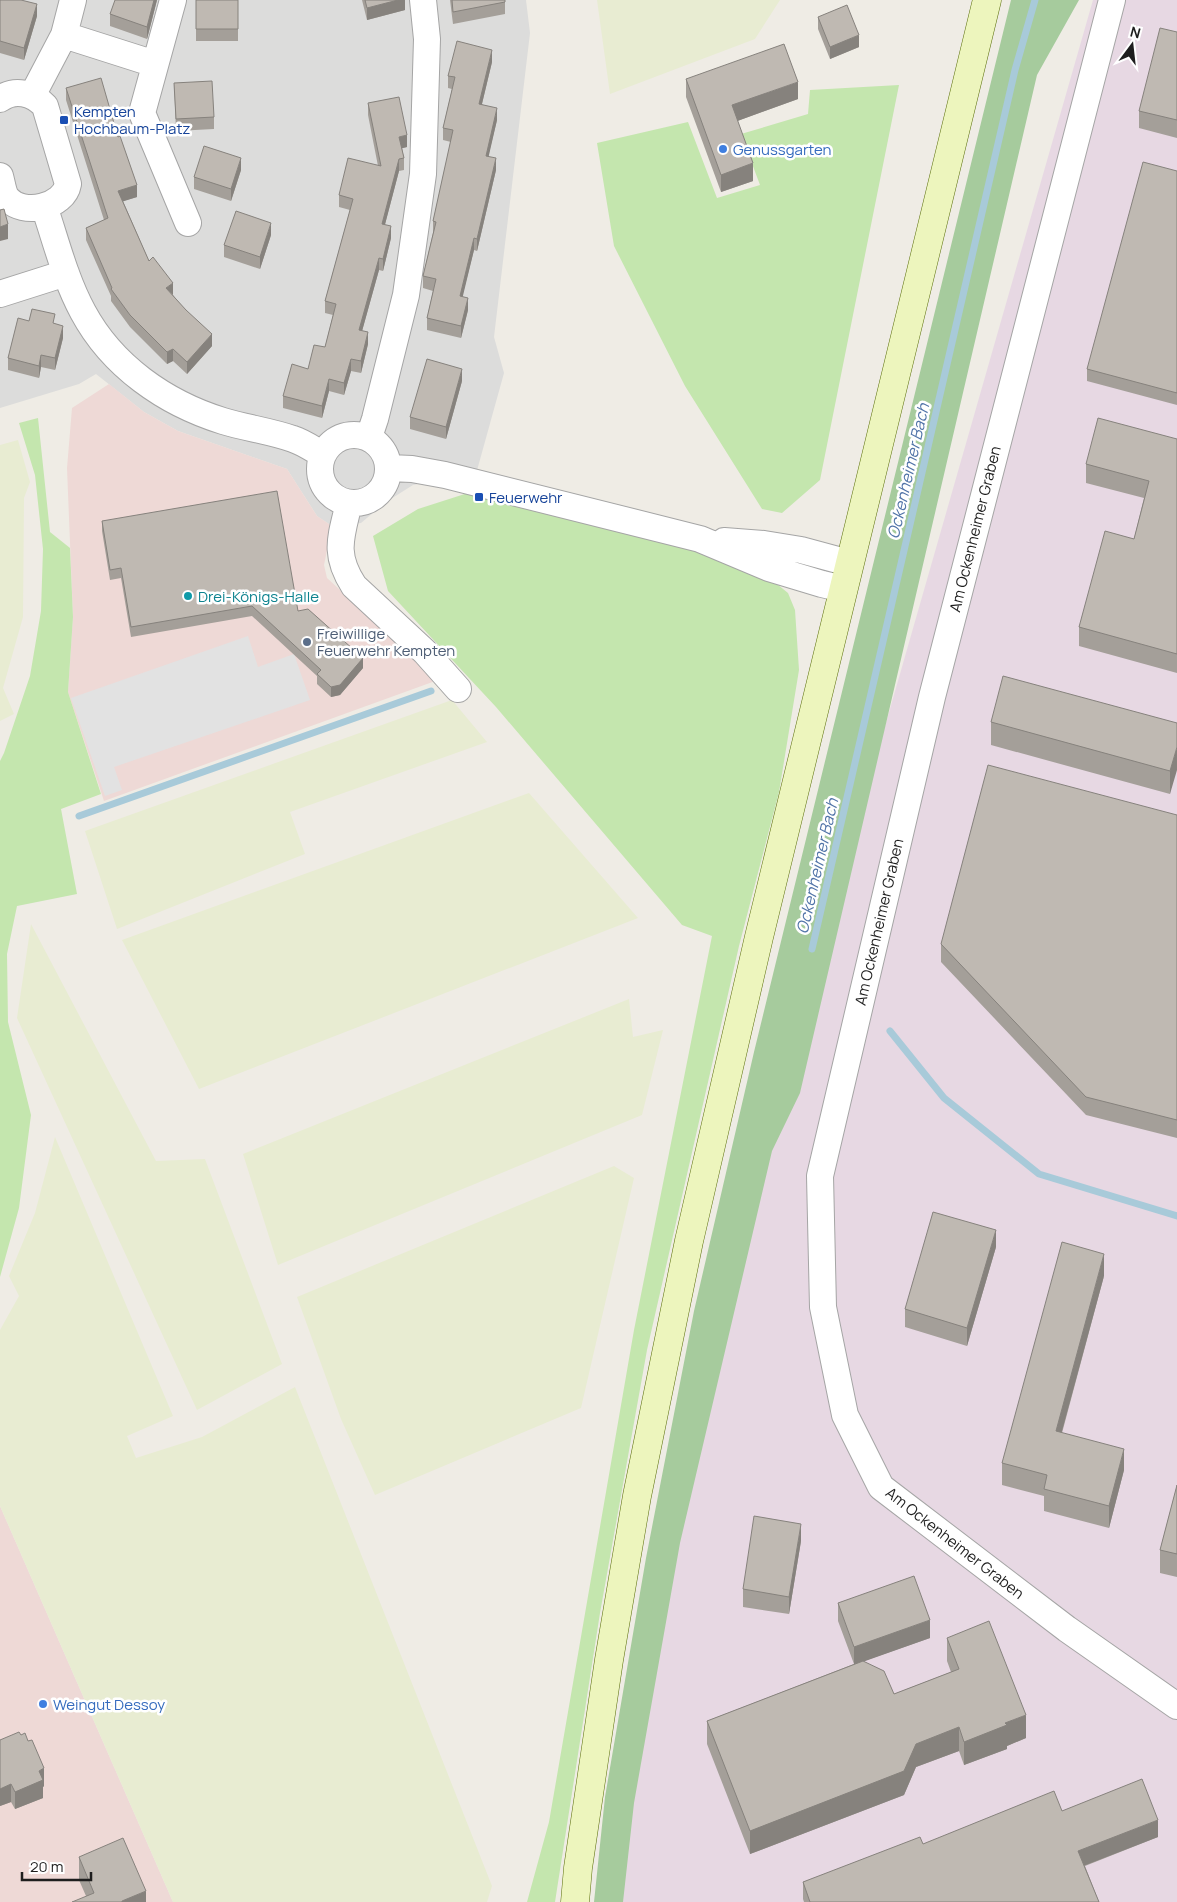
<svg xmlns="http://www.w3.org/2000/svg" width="1177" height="1902" font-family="Manrope,sans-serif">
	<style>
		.residential { fill: #dcdcdb }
		.commercial { fill: #eed9d6 }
		.industrial { fill: #e7d8e3 }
		.farmland { fill: #e8ecd2 }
		.grass { fill: #c4e6ae }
		.forest { fill: #a6cb9d }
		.parking { fill: #e2e2e2 }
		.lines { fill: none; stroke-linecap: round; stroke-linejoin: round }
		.stream { stroke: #a8cad9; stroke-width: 7 }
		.street-casing { stroke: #a5a5a5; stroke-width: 28 }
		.secondary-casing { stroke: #5b6f0c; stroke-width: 29 }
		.street { stroke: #fff; stroke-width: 26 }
		.secondary { stroke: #edf5bd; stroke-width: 28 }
		.wall { fill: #a49f99 }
		.shaded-wall { fill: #86827d }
		.building { fill: #bfb9b2; stroke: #86827d }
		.transit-dot { fill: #1a4fb4; stroke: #fff; stroke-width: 2 }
		.shop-dot { fill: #3f7fe0; stroke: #fff; stroke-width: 2 }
		.culture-dot { fill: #0f9aa8; stroke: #fff; stroke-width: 2 }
		.service-dot { fill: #5c6f8a; stroke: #fff; stroke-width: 2 }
		.labels { text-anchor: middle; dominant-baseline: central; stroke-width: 5; stroke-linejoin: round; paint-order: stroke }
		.transit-label { font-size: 15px; fill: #164399; stroke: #fff; text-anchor: start }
		.shop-label { font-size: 15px; fill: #366cbe; stroke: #fff; text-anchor: start }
		.street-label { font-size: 15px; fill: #1e1e1e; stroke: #fff }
		.culture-label { font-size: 15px; fill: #0d838f; stroke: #fff; text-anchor: start }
		.service-label { font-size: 15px; fill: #4e5e75; stroke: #fff; text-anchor: start }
		.water-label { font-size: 16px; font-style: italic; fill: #5174a8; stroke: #fff }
	</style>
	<rect width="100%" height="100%" fill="#efece5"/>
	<path class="residential" d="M0,0H526L530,33L494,337L504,373L471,492L429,482L413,485L386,502L361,523L332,526L317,516L287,469L178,431L144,412L96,374L79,384L0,408Z"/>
	<path class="commercial" d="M109,384L144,412L178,431L287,469L317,516L332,526L324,565L327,578L438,680L104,801L68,692L73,617L67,468L72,408Z
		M0,1506L173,1902H0Z"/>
	<path class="industrial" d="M1093,0H1177V1902H604L676,1456Z"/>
	<path class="farmland" d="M597,0H780L755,39L610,94Z
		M18,440L30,482L24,498L23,617L3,688L14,714L0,721V445Z
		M452,700L487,742L290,812L305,854L117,929L85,831Z
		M529,793L638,918L199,1089L122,940Z
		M31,924L156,1161L205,1159L282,1364L197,1410L17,1018Z
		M629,999L633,1037L663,1030L642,1115L278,1265L243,1154Z
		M55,1137L173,1416L127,1436L136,1458L202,1437L295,1387L492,1886L487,1902H173L0,1506V1330L19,1296L9,1276L35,1213Z
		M614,1166L634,1178L581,1408L375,1495L341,1419L297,1297Z"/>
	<path class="grass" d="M899,85L820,480L782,513L762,509L685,386L614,246L597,143L688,122L717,198L760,185L741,134L808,114L810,90Z
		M38,418L50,532L70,548L73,617L68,692L101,794L61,809L77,894L17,906L7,954L8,1022L31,1115L19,1208L0,1277V761L4,753L30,676L41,611L43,549L35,475L19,423Z
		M471,492L705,551L767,576L788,593L795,610L799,670L779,792L739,946L647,1350L600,1613L555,1902H527L549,1822L634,1330L712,936L682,925L496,707L388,591L373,536L418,509Z"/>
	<path class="forest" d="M1011,0H1079L1037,75L800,1093L772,1151L680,1543L634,1803L623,1902H594L605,1797L646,1558L694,1311L754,1052Z"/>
	<path class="parking" d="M248,636L258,667L294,654L310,700L114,767L122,790L105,796L71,698Z"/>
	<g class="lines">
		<path class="stream" d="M79,816L431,691
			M812,949L1015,70L1035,0
			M890,1031L944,1098L1039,1174L1177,1216"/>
		<g class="street-casing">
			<path id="street" d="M173,0L142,113L188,223
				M1112,0L932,697L820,1176L823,1307L845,1415L881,1487L1067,1629L1177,1706
				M64,35L155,64
				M32,96L64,35L73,0
				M0,99C15,88 33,93 45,106L68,184C64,207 23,217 7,198C3,193 2,183 0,176
				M44,206C56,241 65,279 83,312C112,366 165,403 223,421C246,428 270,431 293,439C303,442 313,449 323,455
				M0,294L66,273
				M320 469a34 34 0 1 1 68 0a34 34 0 1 1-68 0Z
				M369,437L375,419L406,295L423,174L427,39L423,0
				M389,468L412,469L445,475L700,539L769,568L822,584L843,589
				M349,503C341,537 333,554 354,586L425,652L458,689
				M724,541L764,544L801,550L849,563"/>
		</g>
		<g class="secondary-casing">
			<path id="secondary" d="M575,1902L578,1868L609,1660L637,1496L689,1241L759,937L987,0"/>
		</g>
		<use href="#street" class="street"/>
		<use href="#secondary" class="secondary"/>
	</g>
	<path class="wall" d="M0,0L37,16L24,60L0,53Z
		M157,0L147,39L110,26V14Z
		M196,0H238V41H196Z
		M362,0H405V10L367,20Z
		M450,0H505V14L453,24Z
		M818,17L859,47L830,59L818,29Z
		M1177,32V138L1139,128V111Z
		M492,62L482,104L497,120L488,157L496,170L477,251L474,250L462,297L468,310L461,338L427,330V318L433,291L423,288V276L433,233V221L451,142L443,140V128L452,89L448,88V76Z
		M686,79L798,99L737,121L753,181L721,192L686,97Z
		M174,83L214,117V129L176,131Z
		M66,88L118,137L137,197L123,201L149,261L173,295L212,346L187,374L173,361L167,364L130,327L111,301V296L86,240V228L104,220L66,100Z
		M368,103L407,147L402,148L404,158V170L399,171L385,224L391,238L383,271L379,270L362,331L368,344L361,373L351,371L344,395L329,391L322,418L283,408V396L308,369L325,347L333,315L325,313V301L350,210L339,207V195L378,166L368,115Z
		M241,170L231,201L194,189V177Z
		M1177,171V405L1087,381V369Z
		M271,235L260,269L224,257V245Z
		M29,321L55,324L63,338L55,370L41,367L39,378L8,370V358Z
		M462,381L446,439L410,429V417Z
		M1177,439V673L1079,646V627L1134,539L1144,498L1086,483V464Z
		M102,521L298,611L363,668L340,695L331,697L317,684V676L252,616L131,637L121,578L110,580L102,531Z
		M991,722L1177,723L1170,794L991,745Z
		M1177,815V1138L1086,1115L941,962V944Z
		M996,1247L967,1346L905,1327V1309Z
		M1104,1276L1062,1433L1124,1470L1109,1528L1044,1511V1496L1002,1485V1463Z
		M1177,1485V1577L1160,1573V1550Z
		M801,1541L789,1614L743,1607V1589Z
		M838,1603L930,1638L864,1661L894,1694L951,1672L947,1661V1638L1026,1738L1007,1746V1749L964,1765L959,1751L916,1767L904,1795L750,1854L707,1744V1721L854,1664L838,1621Z
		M0,1740L44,1786L43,1787V1798L15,1809L11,1802L0,1806Z
		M1062,1811L1158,1837L1085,1866L1099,1902H804L803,1899V1882L923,1844Z
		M79,1857L146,1902L86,1896L79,1880Z"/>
	<path class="shaded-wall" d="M154,0H157L147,39V27Z
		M398,0H405V10L367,20V8Z
		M37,4V16L24,60V48Z
		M859,35V47L830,59V47Z
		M492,50V62L479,116V104Z
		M798,82V99L732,123V105Z
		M497,108V120L486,168V156Z
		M407,135V147L399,149V137Z
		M241,158V170L231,201V189Z
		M496,158V170L477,251V239Z
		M399,159V171L382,236V224Z
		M753,163V181L721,192V175Z
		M137,185V197L118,203V191Z
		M271,223V235L260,269V257Z
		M8,224V239L0,241V255V227Z
		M391,226V238L383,271V259Z
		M474,238V250L460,308V296Z
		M379,258V270L359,342V330Z
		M173,283V295L166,288Z
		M468,298V310L461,338V326Z
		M63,326V338L55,370V358Z
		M368,332V344L361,373V361Z
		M212,334V346L187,374V362Z
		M173,349V361L167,364V352Z
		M41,355V367L39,378V366Z
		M351,359V371L344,395V383Z
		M462,369V381L446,439V427Z
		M329,379V391L322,418V406Z
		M363,658V668L340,695L331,697V687Z
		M1177,747V770L1170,794V771Z
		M996,1230V1247L967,1346V1328Z
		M1104,1254V1276L1056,1453V1431Z
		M1124,1449V1470L1109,1528V1506Z
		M801,1524V1541L789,1614V1597Z
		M930,1620V1638L854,1665V1647Z
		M1026,1715V1738L1007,1746V1749L964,1765V1742L1005,1723Z
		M959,1727V1751L916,1767L904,1795L750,1854V1831L916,1744Z
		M44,1768V1786L43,1787V1798L15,1809V1792L39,1771Z
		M11,1784V1802L0,1806V1789Z
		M1158,1820V1837L1078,1868V1851Z
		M146,1891V1902H122V1901Z"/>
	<path class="building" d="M0,0H21L37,4L24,48L0,41Z
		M115,0H154L147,27L110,14Z
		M196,0H238V29H196Z
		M365,0H398L367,8Z
		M452,0H505V2L453,12Z
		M847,5L859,35L830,47L818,17Z
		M1160,28L1177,32V120L1139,111Z
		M457,41L492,50L479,104L497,108L486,156L496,158L477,239L474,238L460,296L468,298L461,326L427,318L436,279L423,276L436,222L433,221L453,130L443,128L455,77L448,76Z
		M784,44L798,82L732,105L753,163L721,175L686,79Z
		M101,78L118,137L120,136L137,185L118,191L149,261L153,257L173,283L166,288L186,310L212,334L187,362L173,349L167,352L130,315L111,289L112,288L86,228L108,218L66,88Z
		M212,81L214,117L176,119L174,83Z
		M399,97L407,135L399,137L404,158L399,159L382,224L391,226L383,259L379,258L359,330L368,332L361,361L351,359L344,383L329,379L322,406L283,396L292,364L308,369L314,345L325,347L336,304L325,301L353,199L339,195L348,158L381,166L368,103Z
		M204,146L241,158L231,189L194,177Z
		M1143,162L1177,171V393L1087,369Z
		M4,209L8,224L0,227V210Z
		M236,211L271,223L260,257L224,245Z
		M32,309L55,314L53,323L63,326L55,358L41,355L39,366L8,358L18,318L29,321Z
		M427,359L462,369L446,427L410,417Z
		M1098,418L1177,439V654L1079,627L1105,531L1134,539L1149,481L1086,464Z
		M277,491L298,611L308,609L363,658L340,685L331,687L317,674L321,670L252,606L131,627L121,568L110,570L102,521Z
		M1003,676L1177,723V747L1170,771L991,722Z
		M988,765L1177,815V1120L1086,1097L941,944Z
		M933,1212L996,1230L967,1328L905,1309Z
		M1062,1242L1104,1254L1056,1431L1124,1449L1109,1506L1044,1489L1047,1475L1002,1463Z
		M1177,1485V1554L1160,1550Z
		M754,1516L801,1524L789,1597L743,1589Z
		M914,1576L930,1620L854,1647L838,1603Z
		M989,1621L1026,1715L1005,1723L1007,1725L964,1742L959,1727L916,1744L904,1771L750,1831L707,1721L863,1661L884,1671L894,1694L959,1669L947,1638Z
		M19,1732L21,1735L25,1733L28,1741L32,1740L44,1768L39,1771L43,1780L15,1792L11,1784L0,1789V1740Z
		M1142,1779L1158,1820L1078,1851L1099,1902H810L803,1882L920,1837L923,1844L1054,1791L1062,1811Z
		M123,1838L146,1891L122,1901V1902H72L94,1893L79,1857Z"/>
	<g class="transit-dot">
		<rect x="59" y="115" width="10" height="10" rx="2.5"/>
		<rect x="474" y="492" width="10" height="10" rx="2.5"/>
	</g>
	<g class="shop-dot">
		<circle cx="723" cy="149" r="5"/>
		<circle cx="43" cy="1704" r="5"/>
	</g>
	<circle class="culture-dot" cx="188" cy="596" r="5"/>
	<circle class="service-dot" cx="307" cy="642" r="5"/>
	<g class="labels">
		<g class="transit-label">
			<text x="74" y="111">Kempten<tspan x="74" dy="17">Hochbaum-Platz</tspan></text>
			<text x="489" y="497">Feuerwehr</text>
		</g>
		<g class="shop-label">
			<text x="733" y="149">Genussgarten</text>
			<text x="53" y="1704">Weingut Dessoy</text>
		</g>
		<g class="street-label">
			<text transform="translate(975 529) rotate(-76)">Am Ockenheimer Graben</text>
			<text transform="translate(879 922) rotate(-77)">Am Ockenheimer Graben</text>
			<text transform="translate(955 1543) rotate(38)">Am Ockenheimer Graben</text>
		</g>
		<g class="culture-label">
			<text x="198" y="596">Drei-Königs-Halle</text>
		</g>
		<g class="service-label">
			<text x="317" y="633">Freiwillige<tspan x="317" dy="17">Feuerwehr Kempten</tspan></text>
		</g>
		<g class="water-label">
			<text transform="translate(908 471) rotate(-77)">Ockenheimer Bach</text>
			<text transform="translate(817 866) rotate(-77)">Ockenheimer Bach</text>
		</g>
	</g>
	<g transform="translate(1132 45) rotate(15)" stroke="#ffffff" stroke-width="4" paint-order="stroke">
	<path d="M0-4L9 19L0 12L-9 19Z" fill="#1e1e1e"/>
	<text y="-8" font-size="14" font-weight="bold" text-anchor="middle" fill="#1e1e1e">N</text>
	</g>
	<path d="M22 1872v8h69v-8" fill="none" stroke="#1e1e1e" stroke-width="2.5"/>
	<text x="30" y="1872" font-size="15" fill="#1e1e1e" stroke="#ffffff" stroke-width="4" paint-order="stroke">20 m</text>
</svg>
